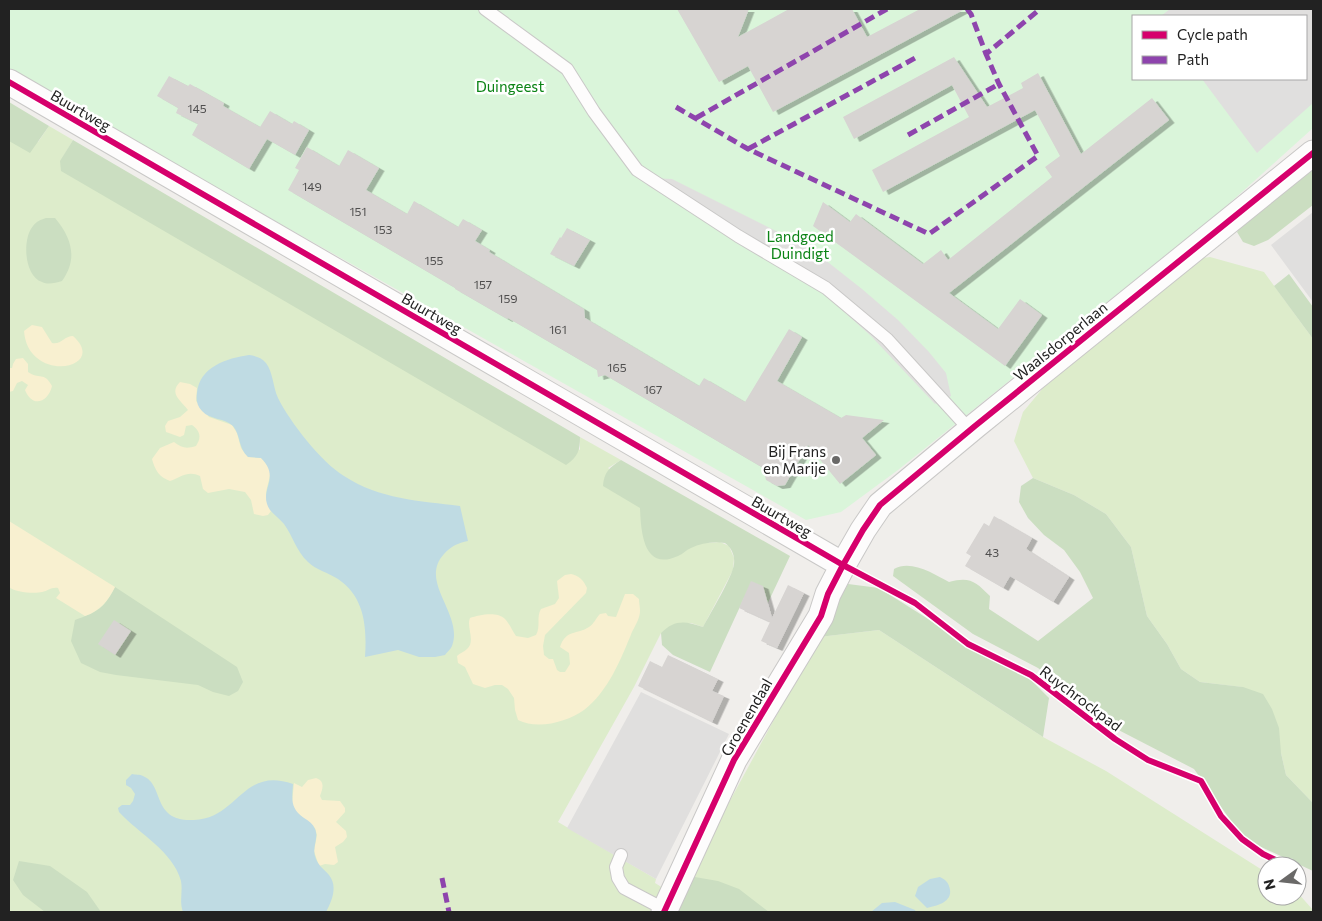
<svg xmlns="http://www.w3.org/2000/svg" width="1322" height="921" font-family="Commissioner,sans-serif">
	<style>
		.grass { fill: #ddeccb }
		.forest { fill: #cbdec1 }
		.sand { fill: #f8f0d0 }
		.park { fill: #daf5da; fill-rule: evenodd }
		.parking { fill: #e0dfde }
		.water { fill: #bfdbe3 }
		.building { fill: #d7d4d2; filter: url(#shadow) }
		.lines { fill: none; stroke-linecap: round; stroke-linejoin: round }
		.service-casing { stroke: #c9c8c7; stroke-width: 14 }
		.minor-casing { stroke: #c9c8c7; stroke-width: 27 }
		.service { stroke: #fdfcfc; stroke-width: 12 }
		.minor { stroke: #fdfcfc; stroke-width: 25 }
		.quiet { stroke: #8e44ad; stroke-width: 5; stroke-dasharray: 10 5; stroke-linecap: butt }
		.cycleway-casing { stroke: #fff; stroke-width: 9 }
		.cycleway { stroke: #d6006c; stroke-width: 6 }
		.poi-dot { fill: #6a6968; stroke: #fff; stroke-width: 2 }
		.labels { text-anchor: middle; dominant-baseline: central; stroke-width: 5; stroke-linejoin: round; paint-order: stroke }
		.number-label { font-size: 12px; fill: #4f4e4e }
		.park-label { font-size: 15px; fill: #0c8416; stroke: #fff }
		.street-label { font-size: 15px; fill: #222; stroke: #fff }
		.poi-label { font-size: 15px; fill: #222; stroke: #fff; text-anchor: end }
	</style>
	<defs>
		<filter id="shadow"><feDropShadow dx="5.5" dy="3" stdDeviation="0" flood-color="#0004"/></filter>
	</defs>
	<rect width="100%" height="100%" fill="#f0eeeb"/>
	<path class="grass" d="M9,124L38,142L49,126L73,140L63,157L580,450V437L621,460L608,468L708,543L720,542L729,546L734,558L733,570L703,627L691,623L661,633L634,687L558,822L656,879L655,883L663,888L651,912H9Z
		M1210,257L1264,272L1313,339V803L1286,775L1281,753L1242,687L1200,682L1181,669L1167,644L1147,616L1131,547L1106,514L1074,495L1033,478L1014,441L1023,412L1043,388L1203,258Z
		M879,630L1043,737L1106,771L1267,873V896H1297V892L1313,910V912H702L689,876L819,637Z"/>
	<path class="forest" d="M9,102L49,126L30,153L9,141Z
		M73,140L580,437C580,450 578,457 566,465L61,171L60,161Z
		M1313,163V205L1268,240L1254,246L1243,242L1237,232L1244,221Z
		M46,218H55C72,238 78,259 62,281C55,283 48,285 42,282C24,276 22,239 33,226C37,221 40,220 46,218Z
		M1289,274L1313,307V339L1274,286Z
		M621,460L790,556L765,609L744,598L710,672L673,655L662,645L661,633C675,619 685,621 703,627C710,614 733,576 734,564C735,556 732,548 725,543C714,541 701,543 691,548C686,550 683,554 678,556C643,572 641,531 640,508L603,486C604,472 609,468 621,460Z
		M1033,478L1074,495L1106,514L1131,547L1147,616L1167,644L1181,669L1200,682L1243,687L1263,694L1272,709L1279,728L1281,753L1286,775L1313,803V871L1244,839L1194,769L1103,722L1038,668L973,634L893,576L894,569C911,559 934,574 949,582C970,576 976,582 990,596L989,609L1038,641L1093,598L1080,572L1064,550L1044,535L1028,518L1019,502L1021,486Z
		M848,584L879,588L925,617L966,645L1031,680L1049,698L1043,737L879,630L819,637Z
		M115,587L237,667L243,682L238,691L229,696L213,692L198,685L116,675L100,672L81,663L71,641L75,620C97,612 104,609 115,587Z
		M19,861L50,866L87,892L101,912H45L23,895L13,880Z
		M689,876L718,881L739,889L769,912H671Z"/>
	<path class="sand" d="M32,325L42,327L52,343C61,345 64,336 73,336C110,369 28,385 24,331Z
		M23,358L28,364V372C39,380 44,371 52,386C48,403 32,408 25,390L28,385L22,381L17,383L13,391L9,392V368H12L13,364L16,359Z
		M180,382L190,384L197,388L196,401L209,417L232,425L237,433L241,448L248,457L261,458C277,473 267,478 266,495C266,501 268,505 271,511L268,515L263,516L254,514L251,500L245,492L229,489L208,493L203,489L200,476C188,470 181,477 170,481C159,477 155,470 152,459L160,448L174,442C182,448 186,449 196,446C202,437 200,431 192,425L186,426L184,435L180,437L166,432L165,426L168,421L180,417L188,410C182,401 168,394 180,382Z
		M9,521L115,587C108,601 100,611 85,616L56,598L60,593L58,588C51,587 48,591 42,592C34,594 14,592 9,587Z
		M571,574C579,576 583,579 587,588L586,593L545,635L543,646L544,655L549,659H553L557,670L560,672H565L570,664L569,653L560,647C566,629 577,635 589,627C594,624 596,618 600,614L606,613L608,616L616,617L625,594H633L639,599C639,603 640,607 640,611C640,618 635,626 632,632C621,659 608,692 584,710C567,722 538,730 518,720L515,710L514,698L508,689L502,685H495L485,688L473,684L465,667L458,663L457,656C460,653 464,652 467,649C476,641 466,627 470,618C479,615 497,611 505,619C509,623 512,630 516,636L528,638L536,635C541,626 536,617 541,609L555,604L559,598L557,581L565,575Z
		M316,778C325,781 323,788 320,796L322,800L340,801L345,808V812L336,822L346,831L347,837L343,842L335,847L338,862L334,865L325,864L319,866L314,851L317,835L315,828L294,810L292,803L294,783L302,787L308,780Z"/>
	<path class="park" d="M9,9H1313V128L1223,209L898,470L841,512L806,520L9,71ZM1133,16H1306V79H1133Z"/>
	<path class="parking" d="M1170,9H1313V103L1257,153L1202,79H1306V16H1161Z
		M650,178L672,179L810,248L862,289L898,320L929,352L946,373L951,396L935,404L871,336L821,291L647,185Z
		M1313,212V302L1271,245Z
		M641,692L729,734L656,879L567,828Z"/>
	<path class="water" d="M249,355C255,356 261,357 266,363C273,372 273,387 278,398C290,422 321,462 344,476C379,499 420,501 460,506L468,541C458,543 451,546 444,554C418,582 464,614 452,646C451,649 447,652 445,655L435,657H419L398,650L365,657C367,628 365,597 338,579C329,573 316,570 308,562C296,551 293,536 284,524C280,519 274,515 270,510C257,490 282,479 261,458L248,457C238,448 241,436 233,426C225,418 210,420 202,411C197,406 196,400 197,393C199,367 227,358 249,355Z
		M132,774C135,775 140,774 143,776C165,785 151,822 194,820C238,819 242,766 293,784C292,800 290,808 304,818C309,821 313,824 315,829C319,838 312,847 315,856C318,866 323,868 329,875C338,886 332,901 326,912H183C179,902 183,892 181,881C173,851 139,834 119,812L118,808L122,805H130L133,801L135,794L131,788L126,785V780Z
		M940,877C946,880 949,883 950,890C952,902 937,906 927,908L915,896L918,887L930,879Z
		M895,902L915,910L916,912H871L882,903Z"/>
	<path class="building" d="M677,9H749L738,37L789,9H852L867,37L920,9H965L773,112L748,66L719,82Z
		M954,57L987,107L1023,88L1021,83L1038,73L1081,154L1152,98L1169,120L949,293L998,329L1020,299L1042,315L1005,366L813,226L823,202L850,222L856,214L923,264L941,250L948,260L1052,177L1045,167L1060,156L1035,110L883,192L872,170L969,117L952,85L854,139L843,117Z
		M169,76L188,86L190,84L224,103L223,106L260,127L270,111L292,124L294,121L309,130L295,155L267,139L249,169L192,135L198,124L176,113L178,108L157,96Z
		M307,147L339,166L348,150L379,168L366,190L407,214L414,201L458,227L463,219L482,230L475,241L490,250L489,252L584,309L585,318L699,386L704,378L745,402L789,329L802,337L777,381L841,418L846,415L884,420L862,438L876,455L840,484L808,445L785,485L777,486L766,480L763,468L605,375L598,377L597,370L508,318L507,319L455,289V288L288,190L299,170L295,168Z
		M567,228L590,240L574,266L550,254L560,237L561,238Z
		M994,516L1032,538L1026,549L1069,577L1053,602L1010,576L1003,588L965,566L971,556L966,553L984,523L989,526Z
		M751,581L763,586L772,618L788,585L804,593L777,648L761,641L770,622L739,608Z
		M114,620L131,631L115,655L98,644Z
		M668,655L718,679L712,691L724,696L712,722L638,686L650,661L662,667Z"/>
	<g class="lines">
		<g class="service-casing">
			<path id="service" d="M485,9L567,69L594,112L637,170L738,236L826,288L887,339L970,430
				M621,855L616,867L618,878L624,888L666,910"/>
		</g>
		<g class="minor-casing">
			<path id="minor" d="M9,82L843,565
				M664,912L734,760L821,616L828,594L843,565L863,530L880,505L975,426L1313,153"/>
		</g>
		<use href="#service" class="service"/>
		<use href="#minor" class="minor"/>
		<path class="quiet" d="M967,9L971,14L986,54L1040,9
			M676,107L748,149L929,234L1038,156L999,84L986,54
			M696,118L887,9
			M908,135L999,84
			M748,149L917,57
			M442,878L449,912"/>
		<g class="cycleway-casing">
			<path id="cycleway" d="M9,82L843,565L915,603L968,644L1031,675L1115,739L1148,760L1201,781L1221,816L1242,839L1263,854L1288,866
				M664,912L734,760L821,616L828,594L843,565L863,530L880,505L975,426L1313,153"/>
		</g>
		<use href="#cycleway" class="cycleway"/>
	</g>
	<circle class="poi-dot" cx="836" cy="460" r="5"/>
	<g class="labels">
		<g class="number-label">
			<text x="197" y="108">145</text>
			<text x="312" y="186">149</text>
			<text x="358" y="211">151</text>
			<text x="383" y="229">153</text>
			<text x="434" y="260">155</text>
			<text x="483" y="284">157</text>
			<text x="508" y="298">159</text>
			<text x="558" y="329">161</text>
			<text x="617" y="367">165</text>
			<text x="653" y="389">167</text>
			<text x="992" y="552">43</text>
		</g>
		<g class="park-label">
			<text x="510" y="86">Duingeest</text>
			<text x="800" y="236">Landgoed<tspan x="800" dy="17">Duindigt</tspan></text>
		</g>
		<g class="street-label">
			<text transform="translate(81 110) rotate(30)">Buurtweg</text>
			<text transform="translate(432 313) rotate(30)">Buurtweg</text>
			<text transform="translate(1060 341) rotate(-39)">Waalsdorperlaan</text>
			<text transform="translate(782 516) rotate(30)">Buurtweg</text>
			<text transform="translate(1081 698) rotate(37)">Ruychrockpad</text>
			<text transform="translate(746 717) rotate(-60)">Groenendaal</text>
		</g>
		<g class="poi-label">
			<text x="826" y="451">Bij Frans<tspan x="826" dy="17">en Marije</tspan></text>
		</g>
	</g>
	<rect width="1322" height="921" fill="none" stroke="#222222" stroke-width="20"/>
	<rect x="1132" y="15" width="175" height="65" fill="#ffffff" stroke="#a7a7a7"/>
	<rect x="1142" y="31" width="25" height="8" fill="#d6006c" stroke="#a7a7a7"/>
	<text x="1177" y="40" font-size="15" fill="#222222">Cycle path</text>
	<rect x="1142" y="56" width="25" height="8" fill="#8e44ad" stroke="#a7a7a7"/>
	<text x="1177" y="65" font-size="15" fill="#222222">Path</text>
	<g transform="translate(1282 881) rotate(255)"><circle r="24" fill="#ffffff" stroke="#a7a7a7"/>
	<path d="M0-4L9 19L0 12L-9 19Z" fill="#6a6968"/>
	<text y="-8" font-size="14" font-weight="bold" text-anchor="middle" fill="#222222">N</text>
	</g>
</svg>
